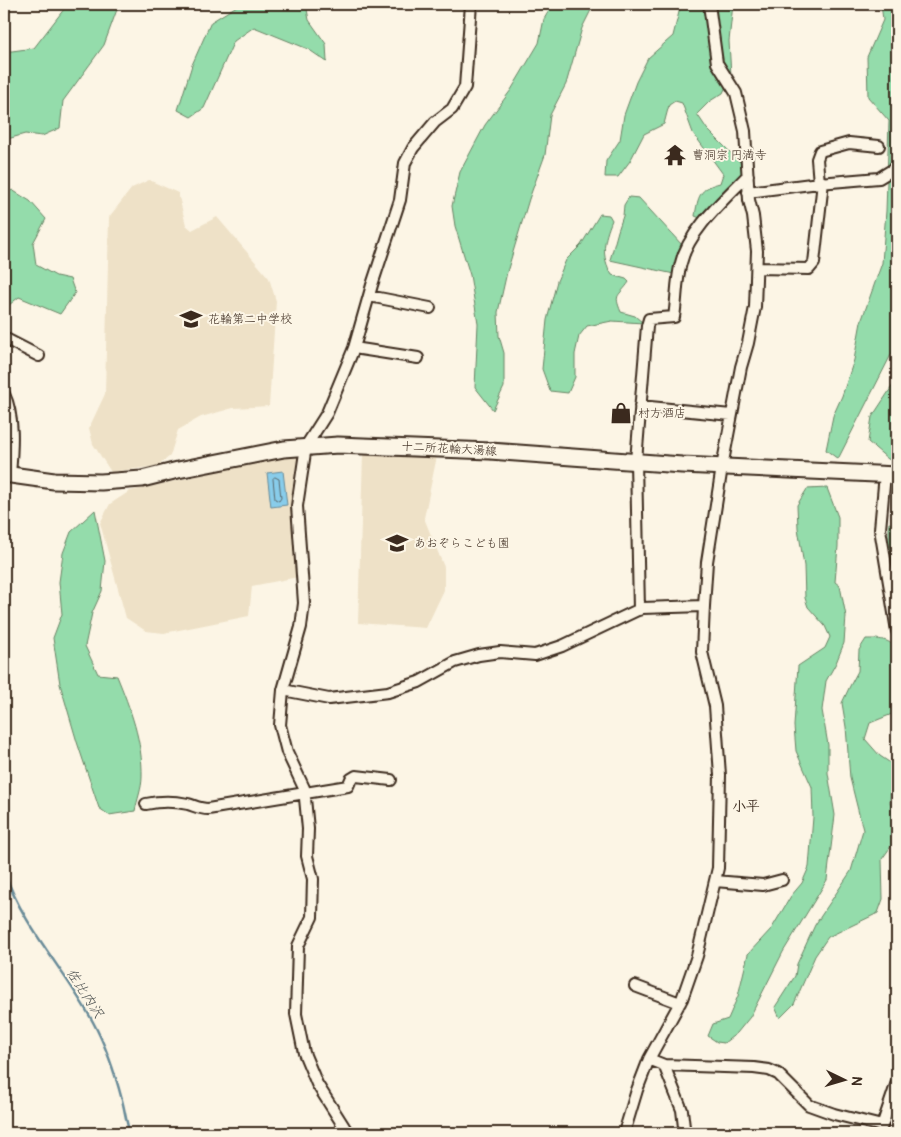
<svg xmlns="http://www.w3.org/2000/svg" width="901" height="1137" font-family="Pangolin,'Klee One',sans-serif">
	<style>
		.built { fill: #eee1c7 }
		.green { fill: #94dcab; stroke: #688364 }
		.water { fill: #88ccea; stroke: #698b98 }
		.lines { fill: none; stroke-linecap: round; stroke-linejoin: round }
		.shore { stroke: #5a6b70; stroke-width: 1 }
		.stream { stroke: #698b98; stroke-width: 2.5 }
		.street-casing { stroke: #3b2a1e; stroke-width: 14 }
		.primary-casing { stroke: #3b2a1e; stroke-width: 19 }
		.street { stroke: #fcf5e5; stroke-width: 10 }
		.primary { stroke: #fcf5e5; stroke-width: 15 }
		.labels { text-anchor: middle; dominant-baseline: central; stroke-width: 4; stroke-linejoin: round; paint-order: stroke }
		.poi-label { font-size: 12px; fill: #3b2a1e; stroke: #fcf5e5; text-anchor: start }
		.street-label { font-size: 12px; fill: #3b2a1e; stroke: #fcf5e5 }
		.neighbourhood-label { font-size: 14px; font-weight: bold; fill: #3b2a1e; stroke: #fcf5e5 }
		.water-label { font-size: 14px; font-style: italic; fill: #4e5251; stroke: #fcf5e5 }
	</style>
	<rect width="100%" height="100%" fill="#fcf5e5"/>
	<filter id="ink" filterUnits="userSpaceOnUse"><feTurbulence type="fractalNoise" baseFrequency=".02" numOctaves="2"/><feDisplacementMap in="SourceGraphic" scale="10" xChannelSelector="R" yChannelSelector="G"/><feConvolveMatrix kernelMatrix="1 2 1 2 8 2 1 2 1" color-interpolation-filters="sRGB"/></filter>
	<g filter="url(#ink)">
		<path class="built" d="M149,180L178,193L186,225L192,230L217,217L269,278L276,301L269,406L233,408L201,417L178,430L170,456L158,466L111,472L93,444L89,428L105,394L109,217L132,188Z
			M363,454L437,456L424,518L444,567V590L426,628L358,623Z
			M298,455L293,485L298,577L252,586L249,616L164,633L146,631L126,618L100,523L110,504L130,491L285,456Z"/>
		<path class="green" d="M68,4H119L104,45L63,101L60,128L42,136L25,134L4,140V51H12L34,48Z
			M240,4H306L309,20L326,44L327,62L308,49L254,27L234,41L204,108L191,117L178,110L192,65L211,22Z
			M553,4H594L582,28L566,84L550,115L545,155L529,199L507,272L498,312L499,336L504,353V387L493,410L475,387L478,324L470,275L455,226L452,206L460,172L485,125L511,90L539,43L544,19Z
			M681,4H733L729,41L731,76L723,93L710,101L697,114L707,129L742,164L744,175L700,218L695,216C698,197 699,188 720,183L723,174L693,133L682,103L675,101L669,105L664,124L644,134L630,161L618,177H605L606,161L620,140L624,115L636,82L648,58L673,36Z
			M881,4H897V343L838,459L826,450L833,416L842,396L854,360L861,322L882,263L886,211L889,121L868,97L867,57L883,20Z
			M12,190L30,201L46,219L33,243L36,265L56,276L70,279L75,293L60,314L19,297L4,309V196Z
			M629,197L639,198L682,245L674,274L610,260L618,231L623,216L624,205Z
			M600,214L609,215L612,220C604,240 600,255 612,275L626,279L629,282C619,297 613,293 621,312L635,316L643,323L612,321L587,326L579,336L575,354V377L568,393L550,391L542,369L547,320L557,281L566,260L581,245Z
			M897,379V462L888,459L868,442L872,417Z
			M827,488L838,517V546L835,582L840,586L846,616L844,643L836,663L826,681L822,710L828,745V773L835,815L827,880L783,952L750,1017L737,1033L724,1043L717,1042L708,1036L713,1024L728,1019L738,996L748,954L772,928L791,896L802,883L809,867L813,817L812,787L796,751L794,726L798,666L825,648L830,637L825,626L808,607L805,598L804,566L798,528L797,505L807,489Z
			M95,510L105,561L102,591L92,613L85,646L98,674L117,676C130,708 143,742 142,777C142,788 137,800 135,811L109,815L99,808L77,742L60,684L53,638L62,614L59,582L63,553L71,532Z
			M889,523L897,525V604L889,564Z
			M866,639C878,639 891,638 897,651V714H892L870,723L865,739L880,756L892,764L890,802L894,818L892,845L882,859L883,899L878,913L828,937L815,956L794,1004L780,1018L775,1007L795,976L797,964L815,925L851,871L863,830L850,778L846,727L842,703L850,686L858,671L859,650Z"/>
		<path class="water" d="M283,471L287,505L271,507L267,473Z"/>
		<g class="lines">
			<path class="shore" d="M275,477L279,479L281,498L279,501L275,499L273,479Z"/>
			<path class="stream" d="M4,871C23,927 65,970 93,1022C106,1046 115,1073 122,1100C125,1111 126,1122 130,1133"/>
			<g class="street-casing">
				<path id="street" d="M819,183L817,159L820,151L849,143L879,146
					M748,192L819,183L879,178L897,167
					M757,268L809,269L814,263L823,182
					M369,296L430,308
					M4,338L39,356
					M354,348L418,358
					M4,394C15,417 12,450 10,475
					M640,406L731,415
					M885,474L880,529L897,631
					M639,610L636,461L647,326L649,319L674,317C677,299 676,280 681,263C689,230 725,199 748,175
					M283,690L329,699L388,692L419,682L455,662L479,655L500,652L535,655L562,646L642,608L704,606
					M146,804C160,801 174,801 188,804C195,806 200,809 208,809L348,786L351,779L356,776L391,780
					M715,881L763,885L782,880
					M635,986L680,1003
					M649,1059L664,1065L754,1068L769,1070L778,1074L809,1105L834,1114L882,1126L897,1082
					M664,1065L682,1110L684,1127
					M348,1133L317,1084L304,1053L296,1014L298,946L312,917L313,879L307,856L308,829L304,788L287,752L280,725L283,690L301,627L304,603L297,506L306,446L327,413L354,348L372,285L400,200L405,163L413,148L435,122L452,109L465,87L471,4
					M624,1133L637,1090L649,1059L682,999L697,956L718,868L720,775L715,706L702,652L704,606L707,562L722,467L741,367L748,343L755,307L757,251L753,216L749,200L745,131L736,93L717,63L709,4"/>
			</g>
			<g class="primary-casing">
				<path id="primary" d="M4,474L54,481L101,482L142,479L178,470L284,449L338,445L490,451L682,465L897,475"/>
			</g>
			<use href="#street" class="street"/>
			<use href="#primary" class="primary"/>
		</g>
	</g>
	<defs>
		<g id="temple-bare" transform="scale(1.725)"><path d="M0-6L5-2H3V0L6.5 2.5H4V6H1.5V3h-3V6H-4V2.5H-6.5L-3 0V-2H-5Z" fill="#3b2a1e" stroke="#fcf5e5" stroke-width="2.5" paint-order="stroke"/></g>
		<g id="school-bare" transform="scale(1.725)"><path d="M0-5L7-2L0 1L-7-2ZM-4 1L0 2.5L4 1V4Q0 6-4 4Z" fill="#3b2a1e" stroke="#fcf5e5" stroke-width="2.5" paint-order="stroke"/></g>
		<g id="shop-bare" transform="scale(1.725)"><path d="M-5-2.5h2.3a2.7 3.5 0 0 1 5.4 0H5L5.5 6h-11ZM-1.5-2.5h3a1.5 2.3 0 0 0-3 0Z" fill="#3b2a1e" stroke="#fcf5e5" stroke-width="2.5" paint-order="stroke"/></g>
	</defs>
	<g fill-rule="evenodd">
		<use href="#temple-bare" x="675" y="155"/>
		<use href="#school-bare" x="191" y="319"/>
		<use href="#shop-bare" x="621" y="413"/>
		<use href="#school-bare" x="397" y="543"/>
	</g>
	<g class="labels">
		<g class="poi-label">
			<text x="692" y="155">曹洞宗 円満寺</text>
			<text x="208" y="319">花輪第二中学校</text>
			<text x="638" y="413">村方酒店</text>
			<text x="414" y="543">あおぞらこども園</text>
		</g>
		<g class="street-label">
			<text transform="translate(449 449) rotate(3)">十二所花輪大湯線</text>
		</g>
		<g class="neighbourhood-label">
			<text x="746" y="806">小平</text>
		</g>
		<g class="water-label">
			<text transform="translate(85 993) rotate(57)">佐比内沢</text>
		</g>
	</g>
	<rect width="901" height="1137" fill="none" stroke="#fcf5e5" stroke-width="20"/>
	<rect x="10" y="10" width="881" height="1117" fill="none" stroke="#3b2a1e" stroke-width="2" filter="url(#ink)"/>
	<g transform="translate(844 1080) rotate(95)" stroke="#fcf5e5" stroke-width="4" paint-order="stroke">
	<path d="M0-4L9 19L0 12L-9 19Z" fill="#3b2a1e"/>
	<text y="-8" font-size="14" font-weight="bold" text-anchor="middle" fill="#3b2a1e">N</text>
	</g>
</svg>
